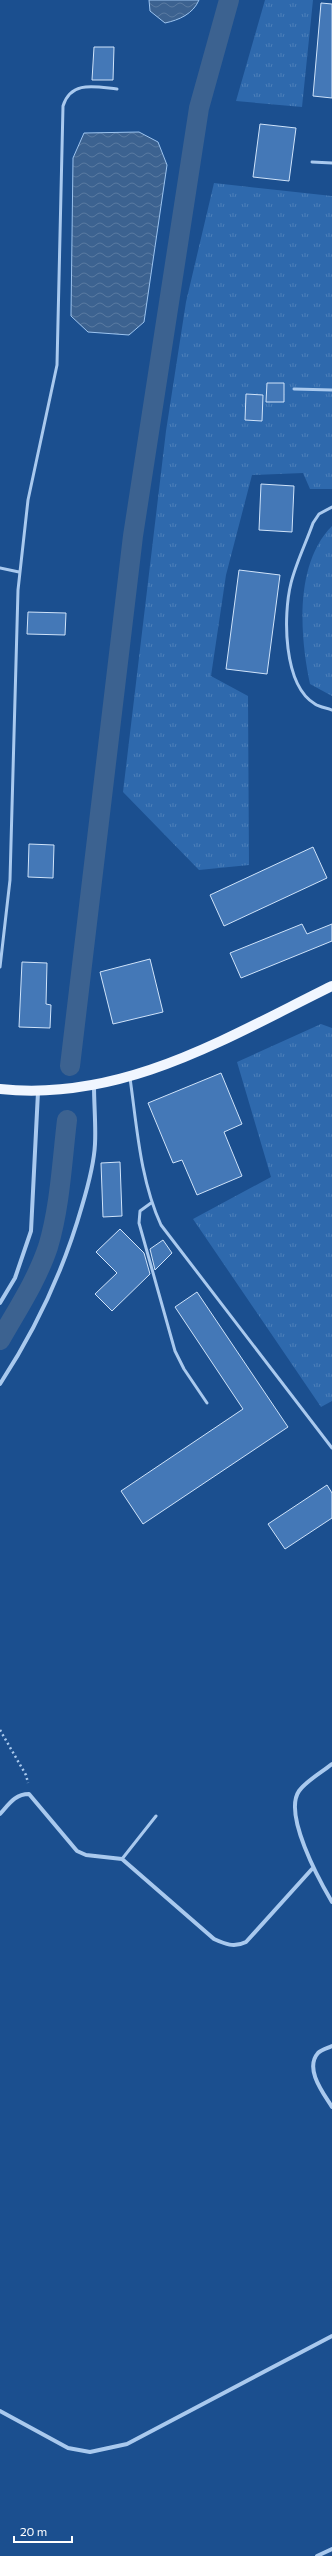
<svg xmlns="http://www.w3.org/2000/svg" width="332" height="2556" font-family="Commissioner,sans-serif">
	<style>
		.grass { fill: url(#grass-tufts) }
		.water { fill: url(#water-waves); stroke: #9cc4f0 }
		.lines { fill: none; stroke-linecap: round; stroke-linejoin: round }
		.canal { stroke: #3c6290; stroke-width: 20 }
		.building { fill: #4478b7; stroke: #cfe3fa }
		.path { stroke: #a9c9ee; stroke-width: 2.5; stroke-dasharray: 2 3; stroke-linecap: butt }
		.service { stroke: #a9c9ee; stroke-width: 3 }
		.minor { stroke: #a9c9ee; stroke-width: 4 }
		.primary { stroke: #f0f6ff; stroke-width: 10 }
	</style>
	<defs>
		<pattern id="grass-tufts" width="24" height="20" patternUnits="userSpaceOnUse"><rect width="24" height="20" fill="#2e69ad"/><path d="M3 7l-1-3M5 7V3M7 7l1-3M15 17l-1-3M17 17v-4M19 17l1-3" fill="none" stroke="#4d80b9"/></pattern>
		<pattern id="water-waves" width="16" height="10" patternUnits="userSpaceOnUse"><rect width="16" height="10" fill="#3c6290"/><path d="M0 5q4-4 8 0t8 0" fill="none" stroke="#597aa1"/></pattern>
	</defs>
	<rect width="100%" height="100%" fill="#1b4f8f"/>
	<path class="grass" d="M265,0H313L302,107L236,101Z
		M214,183L332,196V489H310L303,473L252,475L226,575L211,676L248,696L249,865L199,870L123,792L166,431L186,302Z
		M332,526V696L310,684C300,637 294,564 332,526Z
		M321,1024L332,1028V1401L321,1407L193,1219L271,1177L237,1062Z"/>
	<path class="water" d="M149,0H199C193,14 179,20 165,23L150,11Z
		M139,132L158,142L167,165L144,322L129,335L88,332L71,316L73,158L84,133Z"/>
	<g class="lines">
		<path class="canal" d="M70,1066L133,536L199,108L229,0
			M0,1340C17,1310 37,1280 48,1247C60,1207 62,1162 67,1120"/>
	</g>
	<path class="building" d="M321,3L332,4V98L313,96Z
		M94,47H114L113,80H92Z
		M260,124L296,128L289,181L253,177Z
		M267,383H284V402H266Z
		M246,394L263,395L262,421L245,420Z
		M261,484L294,486L292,532L259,530Z
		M239,570L280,575L267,674L226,669Z
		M28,612L66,613L65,635L27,634Z
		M29,844L54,845L53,878L28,877Z
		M313,847L327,878L224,926L210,895Z
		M302,924L307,934L332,924V941L241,978L230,953Z
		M150,959L163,1012L113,1024L100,972Z
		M22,962L47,963L46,1004L51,1005L50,1028L19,1027Z
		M221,1073L242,1124L224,1132L242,1176L197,1195L182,1160L173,1163L148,1103Z
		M120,1162L122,1216L103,1217L101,1163Z
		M120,1229L144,1253L150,1274L112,1311L95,1294L117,1273L96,1252Z
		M163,1240L172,1253L155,1270L150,1249Z
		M197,1292L288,1427L143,1524L121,1491L243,1409L175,1307Z
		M327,1485L332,1493V1518L285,1549L268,1524Z"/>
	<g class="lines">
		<path class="path" d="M0,1730L26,1775L28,1783"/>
		<path class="service" d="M312,162L332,163
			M294,389L332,390
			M332,507L319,514L313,523C306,543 296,563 291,583C283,615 283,685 315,704C319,707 327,708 332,710
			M0,568L19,572
			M0,967L10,880L18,590L28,500L57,365L63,106C71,80 96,87 117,89
			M130,1078C137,1127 140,1179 161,1225L332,1448
			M151,1203L140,1211L139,1223L175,1351L184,1369L207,1403
			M122,1859L156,1816"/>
		<path class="minor" d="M0,1303L15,1278L31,1231L38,1092
			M0,1384C36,1329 64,1269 82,1206C88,1186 94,1165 95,1144C96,1125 94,1105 94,1086
			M332,1764C322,1772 306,1781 299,1791C283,1814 319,1880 332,1902
			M0,1814C9,1804 15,1794 29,1794L77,1851L86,1855L122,1859L214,1939C225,1944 234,1948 246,1942L312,1869
			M332,2046C328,2048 321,2050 318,2053C304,2069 324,2094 332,2107
			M0,2411L68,2448L90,2452L127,2444L332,2336
			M317,2556L332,2549"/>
		<path class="primary" d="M0,1089C123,1102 226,1038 332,986"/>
	</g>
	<path d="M14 2536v6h58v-6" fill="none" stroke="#ffffff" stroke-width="2"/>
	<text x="20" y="2536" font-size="12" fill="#ffffff" stroke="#1b4f8f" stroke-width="3" paint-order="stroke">20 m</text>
</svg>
